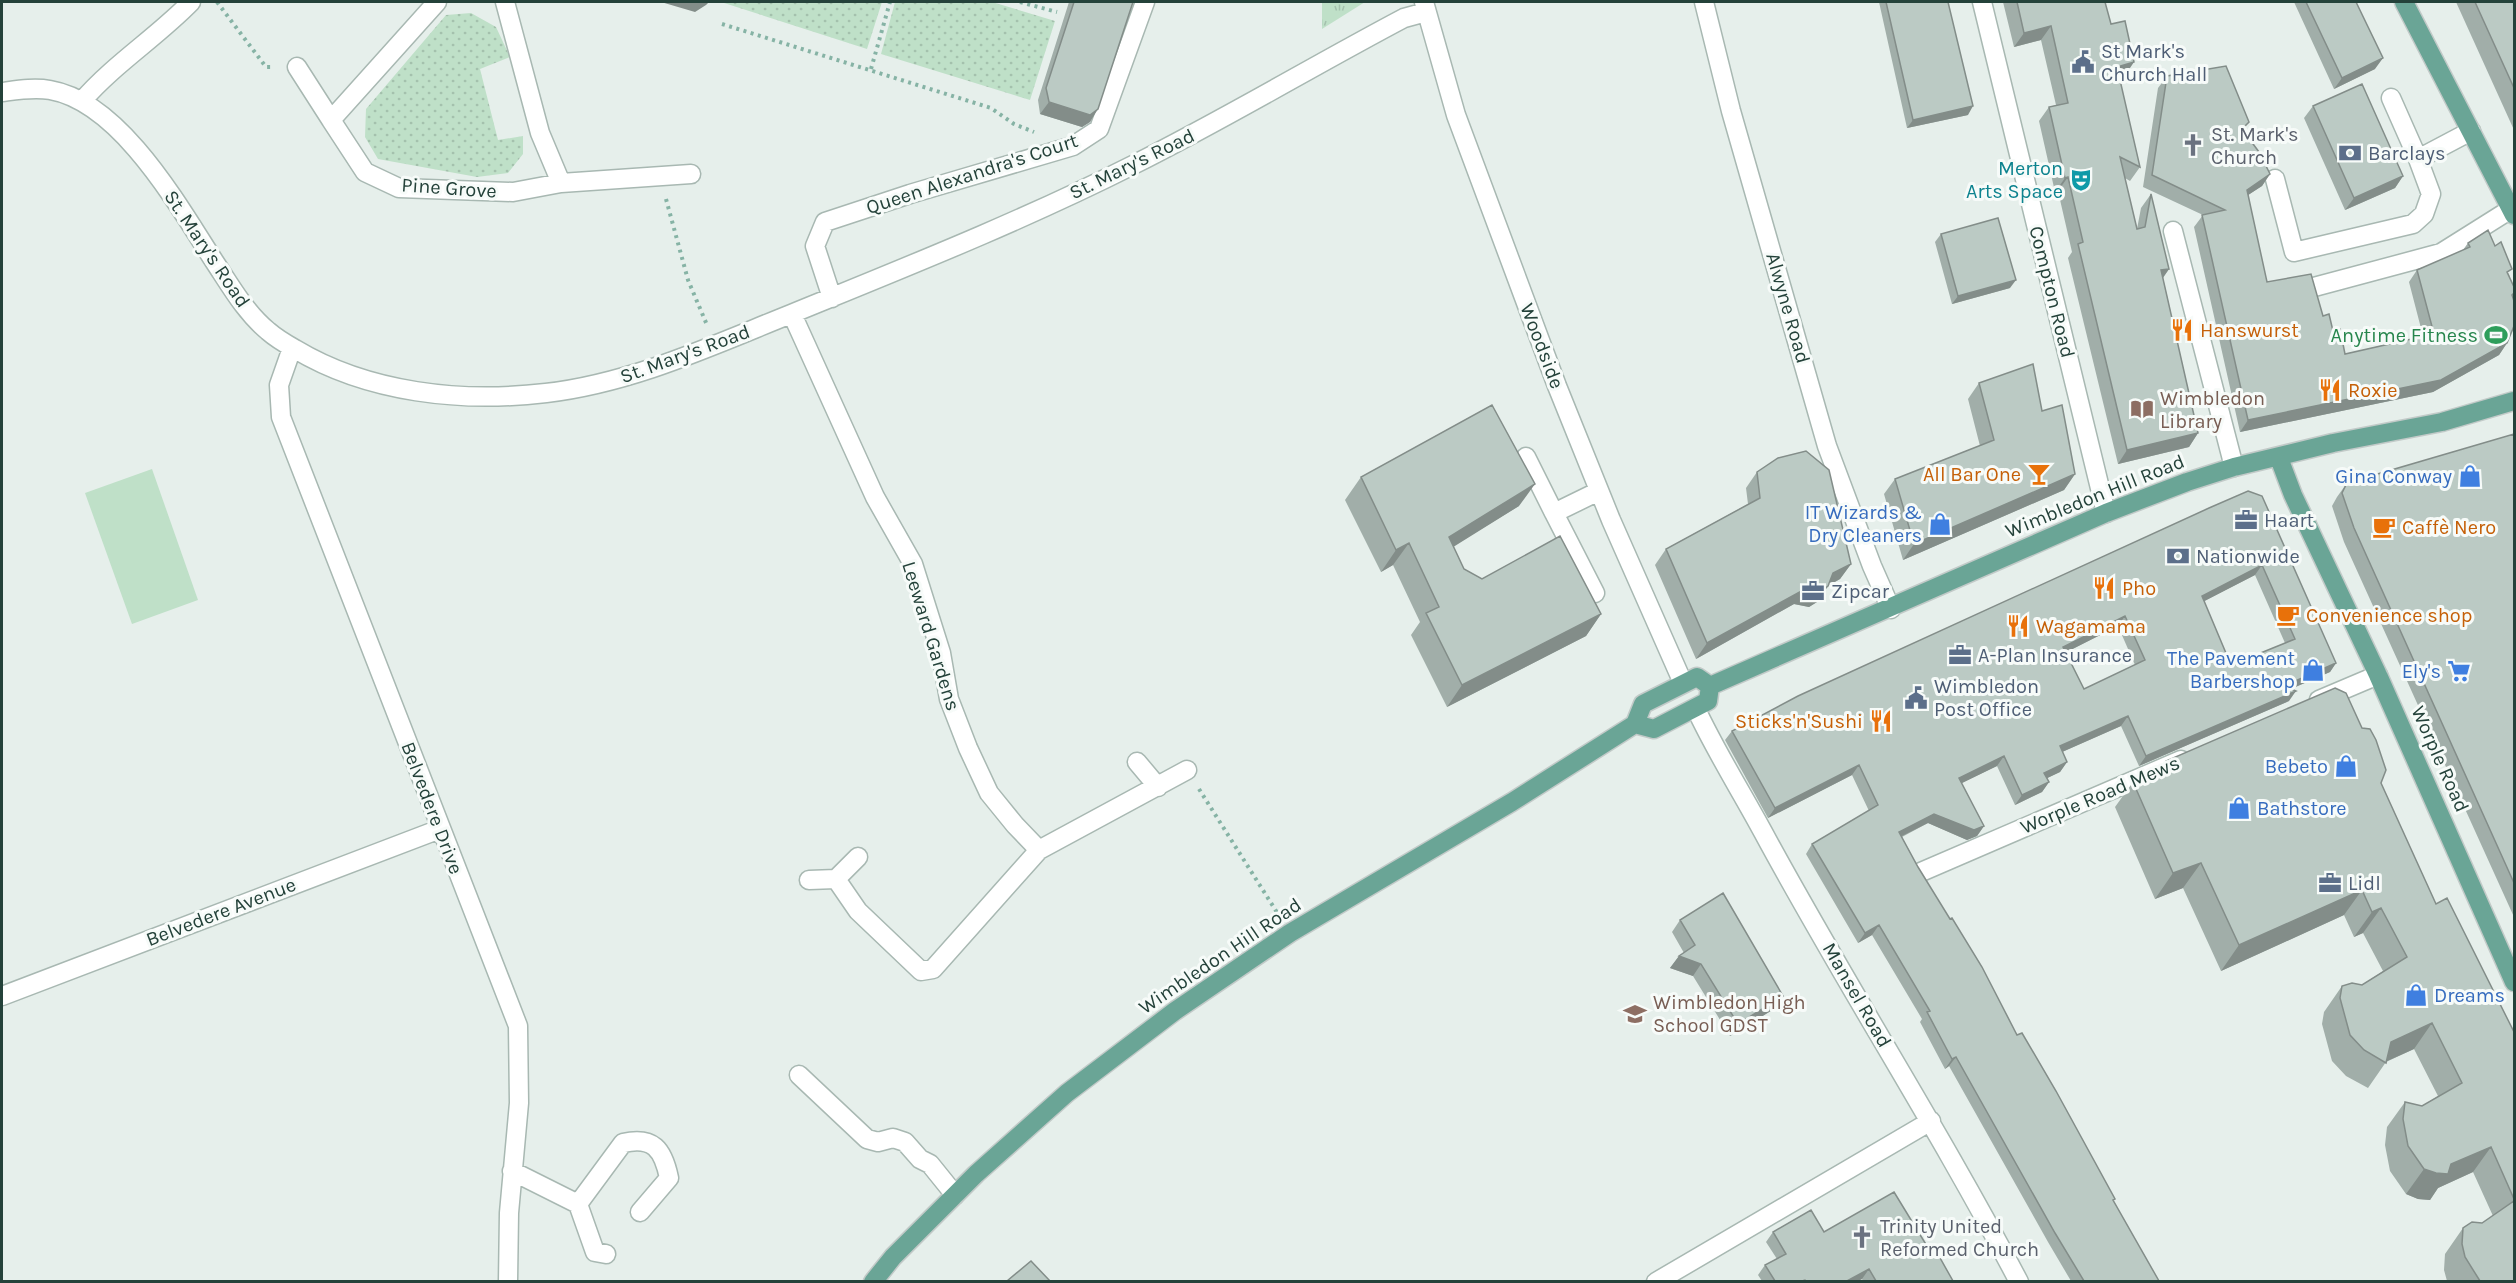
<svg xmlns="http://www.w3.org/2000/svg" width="2516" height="1283" font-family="Karla,sans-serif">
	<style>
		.grass { fill: url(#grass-dots) }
		.park { fill: url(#park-tufts) }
		.pitch { fill: #bfe0c8 }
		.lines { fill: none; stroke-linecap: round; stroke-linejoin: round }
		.minor-casing { stroke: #a8b8b2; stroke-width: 21 }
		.major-casing { stroke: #c2cac8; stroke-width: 21 }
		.path { stroke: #86b3a5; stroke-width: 4; stroke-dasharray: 3 4.5; stroke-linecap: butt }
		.minor { stroke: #fff; stroke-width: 18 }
		.major { stroke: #6aa596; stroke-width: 18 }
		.wall { fill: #a1aea9; fill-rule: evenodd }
		.shaded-wall { fill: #838d89 }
		.building { fill: #bbcac4; stroke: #838d89; stroke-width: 1.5; fill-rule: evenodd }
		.labels { text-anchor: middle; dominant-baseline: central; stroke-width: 6; stroke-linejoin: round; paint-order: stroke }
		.service-label { font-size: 20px; fill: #4e5e75; stroke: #f7fbf9; text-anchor: start }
		.worship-label { font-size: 20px; fill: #5b616d; stroke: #f7fbf9; text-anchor: start }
		.street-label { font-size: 20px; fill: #24423a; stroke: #f7fbf9 }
		.culture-label { font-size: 20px; fill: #0d838f; stroke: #f7fbf9; text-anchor: end }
		.food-label { font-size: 20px; fill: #c56008; stroke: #f7fbf9; text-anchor: start }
		.leisure-label { font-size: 20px; fill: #27864d; stroke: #f7fbf9; text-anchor: end }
		.education-label { font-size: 20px; fill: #785e54; stroke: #f7fbf9; text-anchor: start }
		.shop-label { font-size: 20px; fill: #366cbe; stroke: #f7fbf9; text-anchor: end }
	</style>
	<defs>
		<pattern id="grass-dots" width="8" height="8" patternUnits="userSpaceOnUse" patternTransform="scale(1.5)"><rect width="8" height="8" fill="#bfe0c8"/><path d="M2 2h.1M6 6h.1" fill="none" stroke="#a4c1ad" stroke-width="1.8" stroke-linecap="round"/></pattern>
		<pattern id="park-tufts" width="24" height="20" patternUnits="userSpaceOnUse" patternTransform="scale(1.5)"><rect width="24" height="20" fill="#bfe0c8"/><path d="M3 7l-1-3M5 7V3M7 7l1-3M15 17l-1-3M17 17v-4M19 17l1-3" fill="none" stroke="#a4c1ad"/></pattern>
	</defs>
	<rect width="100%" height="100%" fill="#e6efeb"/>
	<path class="grass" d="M721,2H882L867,49Z
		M895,2H992L1055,21L1030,100L881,54Z
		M471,13L496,27L510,57L480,69L498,140L523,136V154L508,173L477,177L378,159L365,137L366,109L446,15Z"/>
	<path class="park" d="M1322,2H1365L1322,29Z"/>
	<path class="pitch" d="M152,469L198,600L132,624L85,493Z"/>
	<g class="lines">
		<g class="minor-casing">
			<path id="minor" d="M437,2L331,120L365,172L399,188L513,192L561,183L691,174
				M505,2L540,133L561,183
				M1424,2L1456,115L1557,386L1611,520L1683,683
				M1704,2L1731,111L1827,446L1872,566L1891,609
				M1982,2L2106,513
				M297,67L331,120
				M2,92C17,90 34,87 50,90C120,102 178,205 214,261C230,285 245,312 268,331C276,338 286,344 295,349C368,393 462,403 546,393C632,383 711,346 791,314C906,267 1022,221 1133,165C1225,119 1313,66 1404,18L1426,12
				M2391,98L2418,159
				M82,101C114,64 157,37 191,2
				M2275,179L2294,252L2413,224L2424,214L2431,194L2418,159L2471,131
				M2173,231L2234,467
				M2314,287L2441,253L2511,209
				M832,298L815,246L825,222L910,194L1073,146L1099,129L1145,2
				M792,314L875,497L913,564L941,653L949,699L968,748L989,793L1015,825L1039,850
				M292,348L279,385L281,417L518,1026L519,1103L509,1213L508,1282
				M1526,457L1554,513L1599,491
				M1554,513L1595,593
				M2319,700L2378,675
				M1696,709C1716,752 1741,791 1763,832C1845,984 1939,1129 2019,1282
				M1137,762L1158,787
				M1921,872L2181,760
				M836,879L858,911L921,971L933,969L1039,850L1187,770
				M809,880L836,879L858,857
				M2,996L440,829
				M799,1075L867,1139L878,1142L893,1138L905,1142L920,1159L930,1164L955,1195
				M512,1171L578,1204L595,1252L606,1254
				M578,1204L623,1143C653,1136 663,1149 669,1178L640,1212
				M1656,1282L1931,1121"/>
		</g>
		<g class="major-casing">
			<path id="major" d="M2404,2L2514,215
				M2279,458L2293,495L2378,675L2514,982
				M1710,686L2106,513L2187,482L2234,467L2333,443L2442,422L2514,401
				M1635,724L1654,729L1708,701L1710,686
				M873,1282L893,1257L976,1174L1067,1093L1175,1011L1290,933L1512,802L1635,724L1643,704L1697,677L1710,686"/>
		</g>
		<path class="path" d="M217,2L266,67H273
			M1020,2L1057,12
			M722,24L991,108L1014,124L1034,132
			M871,69L890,2
			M666,199L688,280L707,325
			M1199,789L1278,914"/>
		<use href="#minor" class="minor"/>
		<use href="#major" class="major"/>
	</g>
	<path class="wall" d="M1069,2H1133L1090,122L1082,127L1040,114L1038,100Z
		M1879,2H1948L1968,115L1907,128Z
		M2003,2H2105L2124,77L2119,78L2140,167L2130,181L2125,178L2137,229L2141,208L2151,194L2169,269L2163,278L2198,433L2189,447L2118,464L2068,258L2072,252L2058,191L2055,192L2039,121L2049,107L2056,105L2041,40L2014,47Z
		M2294,2H2356L2375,69L2334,89Z
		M2456,2H2514V130Z
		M2167,76L2243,131L2270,174L2262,186L2248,195L2267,282L2323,316L2333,331L2345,354L2423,336L2409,282L2417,270L2463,250L2468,243L2509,274L2514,295L2513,297L2507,343L2499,355L2433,392L2240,432L2194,227L2203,215L2143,187L2158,88Z
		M2313,106L2403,176L2395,188L2345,210L2304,118Z
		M1941,234L2010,288L1952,304L1935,242Z
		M1979,383L2042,411L2075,474L2064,490L1903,560L1884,494L1895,479L1980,446L1968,399Z
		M2514,434V917L2344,542L2332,506L2337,497L2347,483Z
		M1757,472L1851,564L1840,579L1828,586L1817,602L1809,607L1794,604L1696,659L1655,565L1666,549L1748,504L1746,488Z
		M1361,477L1519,506L1453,546L1464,569L1482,579L1601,614L1586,636L1447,707L1411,635L1420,622L1393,565L1381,572L1345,500Z
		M2248,491L2336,663L2330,672L2291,689L2289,701L2139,766L2121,726L2062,752L2067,762L2060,772L2047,778L2049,782L2042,792L2015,805L1997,766L1961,783L1984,826L1977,836L1967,840L1928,823L1902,837L1918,867L2017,1035L2159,1281H2071L2048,1242L1949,1066L1945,1069L1920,1022L1922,1019L1872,935L1858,943L1806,854L1812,844L1869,811L1852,775L1768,818L1725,740L1732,731ZM2255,575L2285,643L2231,665L2204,601ZM2118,626L2135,665L2084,689L2066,652Z
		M2166,761L2381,783L2436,904L2514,1032V1281H2447L2444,1270L2445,1254L2463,1228L2482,1223L2493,1216L2473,1172L2438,1188L2430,1200L2418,1199L2406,1194L2390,1171L2385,1145L2387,1127L2405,1102L2422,1106L2438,1096L2414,1049L2386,1062L2368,1088L2346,1076L2332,1061L2322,1024L2324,1012L2342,986L2362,985L2383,971L2363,933L2354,937L2344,915L2221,971L2183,888L2155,899L2115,807L2133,782L2160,770Z
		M1680,920L1783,996L1774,1009L1730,1036L1693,976L1670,968L1679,956L1684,953L1672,932Z
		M1773,1232H1824L1930,1251L1953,1281H1863L1862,1279L1858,1281H1762L1758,1275L1765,1265L1777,1259L1766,1242Z"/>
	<path class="shaded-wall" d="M661,2H709L706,5L695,12Z
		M2051,26L2041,40L2014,47L2024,33Z
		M2383,58L2375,69L2334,89L2342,78Z
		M2134,62L2124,77L2107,81L2117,67Z
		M1049,102L1098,109L1090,122L1082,127L1040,114Z
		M1973,106L1968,115L1907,128L1913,120Z
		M2270,174L2262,186L2239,201L2247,190Z
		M2403,176L2395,188L2345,210L2354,198Z
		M2068,177L2058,191L2055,192L2065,178Z
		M2169,269L2159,283L2161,270Z
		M2016,280L2010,288L1952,304L1958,296Z
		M2507,343L2499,355L2433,392L2240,432L2248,420Z
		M2198,433L2189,447L2118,464L2127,450Z
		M2075,474L2064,490L1903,560L1914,544Z
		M1535,484L1519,506L1434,559L1449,537Z
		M1409,543L1393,565L1381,572L1396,550Z
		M1851,564L1840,579L1822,589L1833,573Z
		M2262,565L2255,575L2195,606L2202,596Z
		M1828,586L1817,602L1809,607L1794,604L1696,659L1707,643L1805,589Z
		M1601,614L1586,636L1447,707L1462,685Z
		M2125,616L2118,626L2057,657L2063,647Z
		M2336,663L2330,672L2277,695L2284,686Z
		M2296,691L2289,701L2139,766L2146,756Z
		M2128,716L2121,726L2053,756L2060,746Z
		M2004,756L1997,766L1952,788L1959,778Z
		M2067,762L2060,772L2037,783L2044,773Z
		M1859,765L1852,775L1768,818L1775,808Z
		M2049,782L2042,792L2015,805L2022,795Z
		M1934,814L1984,826L1977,836L1967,840L1928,823L1892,841L1899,832Z
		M2201,863L2183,888L2155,899L2173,873Z
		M2362,890L2344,915L2221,971L2239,945Z
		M2381,908L2363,933L2354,937L2372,912Z
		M1879,925L1872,935L1858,943L1865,933Z
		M1679,956L1701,964L1693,976L1670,968Z
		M1783,996L1774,1009L1730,1036L1738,1024Z
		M2432,1023L2414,1049L2385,1062L2391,1042Z
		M1956,1057L1949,1066L1945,1069L1952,1059Z
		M2491,1147L2473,1172L2438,1188L2430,1200L2418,1199L2406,1194L2424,1169L2451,1164Z
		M1869,1269L1862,1279L1858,1281H1847Z"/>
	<path class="building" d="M1074,2H1133L1098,109L1090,115L1049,102L1046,88Z
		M1886,2H1948L1973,106L1913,120Z
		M2017,2H2105L2111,24L2125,21L2134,62L2117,67L2140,167L2120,157L2137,229L2145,227L2151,194L2169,269L2161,270L2198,433L2127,450L2078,244L2083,242L2068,177L2065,178L2049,107L2068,103L2051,26L2024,33Z
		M2306,2H2356L2383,58L2342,78Z
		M2475,2H2514V88Z
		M2226,66L2249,122L2242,129L2259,152L2270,174L2247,190L2267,282L2311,274L2323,316L2329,314L2333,331L2340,329L2345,354L2434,334L2417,270L2470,247L2468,243L2488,230L2495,246L2501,242L2512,269L2507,272L2514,287V293L2512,295L2514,301V326L2507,343L2441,380L2248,420L2202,215L2225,210L2152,175L2167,76Z
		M2362,84L2403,176L2354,198L2313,106Z
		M1998,218L2016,280L1958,296L1941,234Z
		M2033,364L2042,411L2062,405L2075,474L1914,544L1895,479L1994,440L1979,383Z
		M1492,405L1535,484L1449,537L1464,569L1482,579L1560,536L1601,614L1462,685L1426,613L1439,607L1409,543L1396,550L1361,477Z
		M2514,434V883L2354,528L2342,493L2347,483Z
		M1806,451L1829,470L1851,564L1833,573L1828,586L1820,592L1805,589L1707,643L1666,549L1760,498L1757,472L1778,458Z
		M2248,491L2262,496L2336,663L2284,686L2296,691L2146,756L2128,716L2060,746L2067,762L2044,773L2049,782L2022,795L2004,756L1959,778L1984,826L1974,830L1934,814L1899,832L1918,867L1950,919L1952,918L1982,967L2017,1035L2022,1033L2056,1091L2115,1199L2113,1200L2159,1281H2084L2055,1233L1956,1057L1952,1059L1927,1012L1930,1011L1879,925L1865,933L1812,844L1878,805L1859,765L1775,808L1732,731L1798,696L2209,508ZM2262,565L2295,639L2231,665L2202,596ZM2125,616L2145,660L2084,689L2063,647Z
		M2335,688L2346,693L2362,728L2370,729L2376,740L2386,770L2381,783L2436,904L2447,898L2514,1032V1199L2491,1147L2451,1164L2448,1174L2436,1173L2424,1169L2408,1146L2403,1119L2405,1102L2422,1106L2462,1083L2432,1023L2391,1042L2386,1063L2364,1050L2350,1035L2340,998L2342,986L2352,983L2362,985L2407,957L2381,908L2372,912L2362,890L2239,945L2201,863L2173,873L2133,782L2169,766L2166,761Z
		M1723,893L1783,996L1738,1024L1701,964L1679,956L1695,945L1680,920Z
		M1894,1192L1930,1251L1935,1249L1953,1281H1876L1869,1269L1847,1281H1806L1805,1280L1802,1281H1775L1765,1265L1786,1254L1773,1232L1811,1210L1824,1232Z
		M2514,1201V1281H2480L2465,1257L2462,1244L2463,1228L2472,1222L2482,1223Z
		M1031,1261L1050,1281H1007Z"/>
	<defs>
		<g id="civic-bare" transform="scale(1.8)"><path d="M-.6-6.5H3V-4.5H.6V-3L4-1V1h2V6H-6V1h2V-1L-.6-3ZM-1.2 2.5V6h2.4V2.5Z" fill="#5c6f8a" stroke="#f7fbf9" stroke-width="2.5" paint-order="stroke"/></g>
		<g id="church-bare" transform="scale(1.8)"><path d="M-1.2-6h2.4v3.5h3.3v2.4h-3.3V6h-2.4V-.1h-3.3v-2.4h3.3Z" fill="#6b7280" stroke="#f7fbf9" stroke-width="2.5" paint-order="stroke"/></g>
		<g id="bank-bare" transform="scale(1.8)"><path d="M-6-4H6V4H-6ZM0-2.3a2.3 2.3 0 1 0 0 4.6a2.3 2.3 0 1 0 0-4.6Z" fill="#5c6f8a" stroke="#f7fbf9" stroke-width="2.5" paint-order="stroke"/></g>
		<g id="theatre-bare" transform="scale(1.8)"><path d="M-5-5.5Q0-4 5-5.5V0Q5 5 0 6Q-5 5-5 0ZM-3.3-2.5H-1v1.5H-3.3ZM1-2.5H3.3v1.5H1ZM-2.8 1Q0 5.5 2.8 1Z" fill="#0f9aa8" stroke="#f7fbf9" stroke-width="2.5" paint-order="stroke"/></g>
		<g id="restaurant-bare" transform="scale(1.8)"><path d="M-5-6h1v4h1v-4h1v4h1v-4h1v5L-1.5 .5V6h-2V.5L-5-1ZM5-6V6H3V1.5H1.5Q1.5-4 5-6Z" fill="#e8710a" stroke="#f7fbf9" stroke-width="2.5" paint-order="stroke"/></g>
		<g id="stadium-bare" transform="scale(1.8)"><path d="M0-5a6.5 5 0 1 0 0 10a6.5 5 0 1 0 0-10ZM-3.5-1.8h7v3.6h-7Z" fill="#2e9e5b" stroke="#f7fbf9" stroke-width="2.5" paint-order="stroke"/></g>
		<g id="library-bare" transform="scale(1.8)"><path d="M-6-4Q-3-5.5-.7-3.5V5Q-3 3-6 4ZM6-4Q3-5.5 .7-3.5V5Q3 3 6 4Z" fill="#8d6e63" stroke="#f7fbf9" stroke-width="2.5" paint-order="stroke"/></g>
		<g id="bar-bare" transform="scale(1.8)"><path d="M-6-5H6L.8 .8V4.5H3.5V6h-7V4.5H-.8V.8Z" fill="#e8710a" stroke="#f7fbf9" stroke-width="2.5" paint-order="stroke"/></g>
		<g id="shop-bare" transform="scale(1.8)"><path d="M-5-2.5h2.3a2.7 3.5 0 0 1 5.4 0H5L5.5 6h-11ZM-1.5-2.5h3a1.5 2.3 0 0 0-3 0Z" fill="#3f7fe0" stroke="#f7fbf9" stroke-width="2.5" paint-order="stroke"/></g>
		<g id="office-bare" transform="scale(1.8)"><path d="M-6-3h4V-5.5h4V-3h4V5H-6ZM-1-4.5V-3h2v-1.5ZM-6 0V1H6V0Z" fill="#5c6f8a" stroke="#f7fbf9" stroke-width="2.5" paint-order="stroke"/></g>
		<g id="cafe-bare" transform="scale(1.8)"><path d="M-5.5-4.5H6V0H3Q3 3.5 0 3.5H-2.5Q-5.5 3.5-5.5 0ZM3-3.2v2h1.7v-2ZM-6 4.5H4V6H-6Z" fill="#e8710a" stroke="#f7fbf9" stroke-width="2.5" paint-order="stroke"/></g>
		<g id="supermarket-bare" transform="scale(1.8)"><path d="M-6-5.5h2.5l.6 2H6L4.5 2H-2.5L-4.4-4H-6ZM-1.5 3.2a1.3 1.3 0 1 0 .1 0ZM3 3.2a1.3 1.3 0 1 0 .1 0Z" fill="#3f7fe0" stroke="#f7fbf9" stroke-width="2.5" paint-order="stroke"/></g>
		<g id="school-bare" transform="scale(1.8)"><path d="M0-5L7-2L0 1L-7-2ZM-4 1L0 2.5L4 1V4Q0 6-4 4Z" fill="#8d6e63" stroke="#f7fbf9" stroke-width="2.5" paint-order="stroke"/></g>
	</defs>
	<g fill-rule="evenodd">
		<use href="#civic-bare" x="2083" y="62"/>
		<use href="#church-bare" x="2193" y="145"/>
		<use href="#bank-bare" x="2350" y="153"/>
		<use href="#theatre-bare" x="2081" y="180"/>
		<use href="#restaurant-bare" x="2182" y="330"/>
		<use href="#stadium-bare" x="2496" y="335"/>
		<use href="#restaurant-bare" x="2330" y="390"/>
		<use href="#library-bare" x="2142" y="409"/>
		<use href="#bar-bare" x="2039" y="474"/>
		<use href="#shop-bare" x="2470" y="476"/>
		<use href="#office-bare" x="2246" y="520"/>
		<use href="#shop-bare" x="1940" y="524"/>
		<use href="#cafe-bare" x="2384" y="527"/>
		<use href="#bank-bare" x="2178" y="556"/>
		<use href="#restaurant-bare" x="2104" y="588"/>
		<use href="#office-bare" x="1813" y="591"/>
		<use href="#cafe-bare" x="2288" y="615"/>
		<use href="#restaurant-bare" x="2018" y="626"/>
		<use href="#office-bare" x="1960" y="655"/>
		<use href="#shop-bare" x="2313" y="670"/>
		<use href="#supermarket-bare" x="2459" y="671"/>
		<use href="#civic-bare" x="1916" y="698"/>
		<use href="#restaurant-bare" x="1881" y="721"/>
		<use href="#shop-bare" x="2346" y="766"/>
		<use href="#shop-bare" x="2239" y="808"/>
		<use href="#office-bare" x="2330" y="883"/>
		<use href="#shop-bare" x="2416" y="995"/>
		<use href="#school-bare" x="1635" y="1014"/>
		<use href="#church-bare" x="1862" y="1237"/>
	</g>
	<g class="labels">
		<g class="service-label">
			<text x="2101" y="51">St Mark's<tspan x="2101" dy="23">Church Hall</tspan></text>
			<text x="2368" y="153">Barclays</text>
			<text x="2264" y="520">Haart</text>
			<text x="2196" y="556">Nationwide</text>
			<text x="1831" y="591">Zipcar</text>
			<text x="1978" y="655">A-Plan Insurance</text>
			<text x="1934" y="686">Wimbledon<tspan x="1934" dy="23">Post Office</tspan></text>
			<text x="2348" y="883">Lidl</text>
		</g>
		<g class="worship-label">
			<text x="2211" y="134">St. Mark's<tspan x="2211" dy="23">Church</tspan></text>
			<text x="1880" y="1226">Trinity United<tspan x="1880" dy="23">Reformed Church</tspan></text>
		</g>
		<g class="street-label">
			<text transform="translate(1132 164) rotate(-26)">St. Mary's Road</text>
			<text transform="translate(972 174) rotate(-18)">Queen Alexandra's Court</text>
			<text transform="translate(449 188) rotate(4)">Pine Grove</text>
			<text transform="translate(207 249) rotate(56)">St. Mary's Road</text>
			<text transform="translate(2052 292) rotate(76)">Compton Road</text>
			<text transform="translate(1788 308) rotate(74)">Alwyne Road</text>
			<text transform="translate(1542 346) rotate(69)">Woodside</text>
			<text transform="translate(685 354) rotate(-20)">St. Mary's Road</text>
			<text transform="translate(2095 496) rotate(-22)">Wimbledon Hill Road</text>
			<text transform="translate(931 636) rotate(73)">Leeward Gardens</text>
			<text transform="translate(2440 759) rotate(66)">Worple Road</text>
			<text transform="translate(2100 795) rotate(-23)">Worple Road Mews</text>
			<text transform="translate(432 808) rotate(69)">Belvedere Drive</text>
			<text transform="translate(221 912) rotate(-21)">Belvedere Avenue</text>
			<text transform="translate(1220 956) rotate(-34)">Wimbledon Hill Road</text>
			<text transform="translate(1857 995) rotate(60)">Mansel Road</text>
		</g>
		<g class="culture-label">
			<text x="2063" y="168">Merton<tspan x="2063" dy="23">Arts Space</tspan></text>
		</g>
		<g class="food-label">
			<text x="2200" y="330">Hanswurst</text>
			<text x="2348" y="390">Roxie</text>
			<text x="2021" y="474" text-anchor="end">All Bar One</text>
			<text x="2402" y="527">Caffè Nero</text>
			<text x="2122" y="588">Pho</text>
			<text x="2306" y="615">Convenience shop</text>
			<text x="2036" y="626">Wagamama</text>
			<text x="1863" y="721" text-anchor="end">Sticks'n'Sushi</text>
		</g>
		<g class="leisure-label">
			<text x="2478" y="335">Anytime Fitness</text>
		</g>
		<g class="education-label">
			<text x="2160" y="398">Wimbledon<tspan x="2160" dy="23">Library</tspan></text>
			<text x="1653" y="1002">Wimbledon High<tspan x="1653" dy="23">School GDST</tspan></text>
		</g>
		<g class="shop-label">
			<text x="2452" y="476">Gina Conway</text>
			<text x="1922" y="512">IT Wizards &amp;<tspan x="1922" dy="23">Dry Cleaners</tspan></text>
			<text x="2295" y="658">The Pavement<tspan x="2295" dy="23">Barbershop</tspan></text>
			<text x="2441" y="671">Ely's</text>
			<text x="2328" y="766">Bebeto</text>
			<text x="2257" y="808" text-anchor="start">Bathstore</text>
			<text x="2434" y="995" text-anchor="start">Dreams</text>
		</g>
	</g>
	<rect width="2516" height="1283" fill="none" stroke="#24423a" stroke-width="6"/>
</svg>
